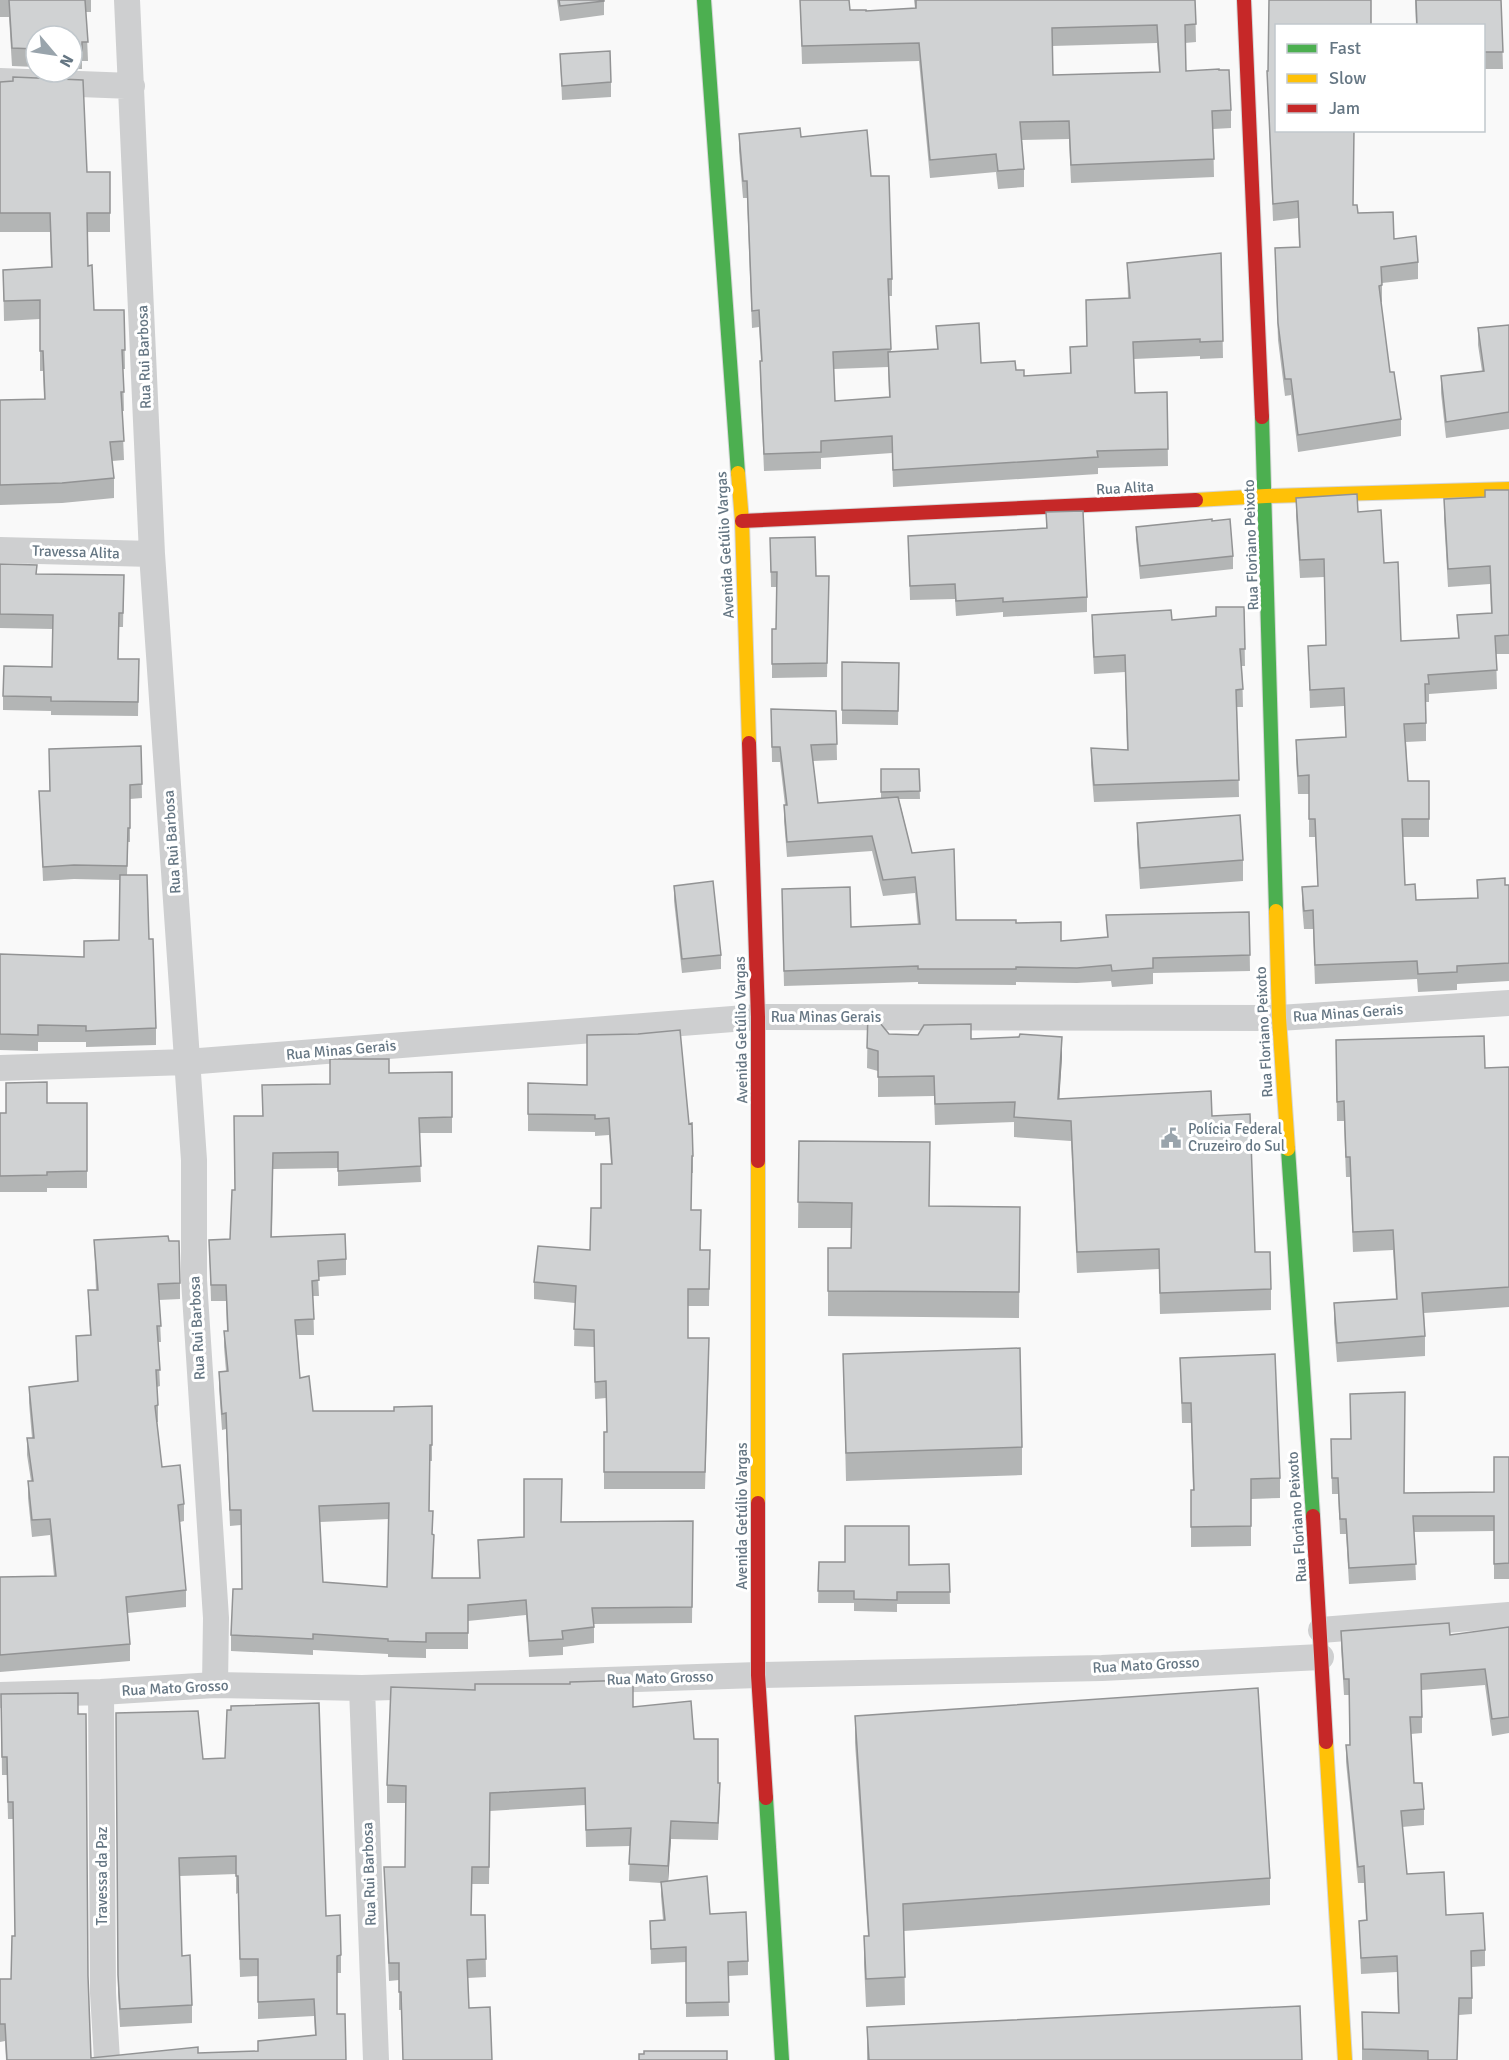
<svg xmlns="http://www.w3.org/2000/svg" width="1509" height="2060" font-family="Signika,sans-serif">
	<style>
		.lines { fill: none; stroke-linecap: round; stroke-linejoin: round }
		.fast-casing { stroke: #d5d6d7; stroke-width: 16 }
		.slow-casing { stroke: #d5d6d7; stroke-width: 16 }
		.jam-casing { stroke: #d5d6d7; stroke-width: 16 }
		.street { stroke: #cecfd0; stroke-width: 26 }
		.fast { stroke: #4caf50; stroke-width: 14 }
		.slow { stroke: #ffc107; stroke-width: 14 }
		.jam { stroke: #c62828; stroke-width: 14 }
		.wall { fill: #b3b5b5; fill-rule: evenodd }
		.shaded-wall { fill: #929394 }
		.building { fill: #d0d2d3; stroke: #929394; stroke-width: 1.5; fill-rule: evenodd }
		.labels { text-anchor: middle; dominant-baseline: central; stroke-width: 6; stroke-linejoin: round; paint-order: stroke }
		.street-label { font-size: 15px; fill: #657683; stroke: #fff }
		.poi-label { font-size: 15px; fill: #657683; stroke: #fff; text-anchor: start }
	</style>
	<rect width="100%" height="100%" fill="#f9f9f9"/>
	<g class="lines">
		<g class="fast-casing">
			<path id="fast" d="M704,0L738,473
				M1262,417L1276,911
				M1288,1149L1313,1516
				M766,1798L782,2060"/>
		</g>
		<g class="slow-casing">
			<path id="slow" d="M738,473L742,521L749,743
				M1196,500L1266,496L1509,489
				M1276,911L1279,1018L1288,1149
				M758,1161V1503
				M1326,1742L1345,2060"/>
		</g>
		<g class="jam-casing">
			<path id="jam" d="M1244,0L1262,417
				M742,521L1196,500
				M749,743L758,1017V1161
				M758,1503V1675L766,1798
				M1313,1516L1326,1742"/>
		</g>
		<path class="street" d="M127,0L152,554L194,1160V1280L216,1618L215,1685
			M0,81L132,86
			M0,550L152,554
			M0,1068L187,1062L758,1017L1279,1018L1509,1003
			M1321,1630L1509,1615
			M362,1688L376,2060
			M101,1692L103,1993L107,2060
			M0,1695L101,1692L215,1685L362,1688L758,1675L1102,1668L1321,1657"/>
		<use href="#fast" class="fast"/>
		<use href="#slow" class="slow"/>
		<use href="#jam" class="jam"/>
	</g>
	<path class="wall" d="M0,0H91V12H86L88,61H82V69H72V36H36V67L12,66L9,17H0Z
		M557,0H604V15L560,21Z
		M800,0L850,10L866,11L915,8L914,0H1195L1196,42L1185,43L1186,71L1231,110V128L1213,129L1214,177L1071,183L1069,139L1022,140L1024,169V187L998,189L996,172L930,178L919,61L802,64ZM1157,43L1159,72L1053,75L1052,46Z
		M1415,0H1501L1503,69H1484V26H1416Z
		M1276,26L1353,205L1358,213L1394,239L1418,262V279L1382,283V302H1381L1390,372L1401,419V436L1298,452L1291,395L1285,396L1278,340L1275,248L1299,247L1298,218L1273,221L1267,71H1268Z
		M560,54L611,82V97L562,100Z
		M0,82L87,172H110V232H87L88,266L94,310H124L125,369H123L124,411H122L124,460L112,461L114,478V498L62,503L0,505V400L44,399L43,371H40V319L4,321L3,270L51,267L50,232H0Z
		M739,134L801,137L871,176L892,279V296H889L891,352L937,349L936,326L981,363L1016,370L1024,376L1070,373V347L1087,346L1086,300L1128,298L1127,263L1221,253L1223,358L1200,359V356L1134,359L1135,393L1167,392L1168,466L1098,468V474L893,487L892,453L821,458V469L764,471L760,378V361H761L759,327L752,328L747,198H743L739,151ZM888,367L889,397L835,401L834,369Z
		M1509,325V429L1446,438L1441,393V376L1482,371L1478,345V328Z
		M1509,490V654H1496L1497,689L1429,694V702H1426V741L1406,742L1408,781H1429V837H1403L1405,885L1416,900L1477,898V880L1509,885V981L1457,984V990L1418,992L1417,979L1315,984L1313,929H1304L1302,905V887L1318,886L1315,837H1309V794H1298L1296,758V740L1346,737L1344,706L1310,708L1308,646L1326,645L1324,577L1300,578L1296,516V498L1358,512L1384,563L1401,641L1458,638L1457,615L1491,613L1490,584L1448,587L1444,518V499L1485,497Z
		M1046,512L1087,597V612L1003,617V612L956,616L955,599L910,600L908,536L1046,528Z
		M1212,521L1233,556V569L1140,579L1136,540V527Z
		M770,538L816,576H829L827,677L772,678V629H776L777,587H771Z
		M0,564L36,574L124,575L123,627H119L118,659H139L138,716L51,715V711L3,710V696L52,667L53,629L0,628Z
		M1244,607L1245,666H1242L1243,707H1237L1239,797L1094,802L1091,765V748L1127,750L1125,672L1094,674L1092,633V615L1172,620L1216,616Z
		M842,662L899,663L898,725L842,724Z
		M771,709L836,711L837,760L813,761L818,803L881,798V769H919L920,799H899L912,853L956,920L1016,923L1061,941L1107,937L1106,915L1249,912L1250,971L1153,973V984L1112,987L1111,981L1077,983L1016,982V985L918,984V982L784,986L782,904L851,927L918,925L915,893L883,896L872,851L787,857L784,821V805H785L780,762H772Z
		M141,746L142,798L130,799V842H128L127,875L149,939L156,1028V1045L86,1047V1042H38V1051L0,1050V954L84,957L119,940L120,880L74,879L43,881L39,791H49Z
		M1137,823L1243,860V881L1140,889L1137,844Z
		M674,886L721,955V969L682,973L674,901Z
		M868,1012L889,1034L971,1039L1062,1057L1059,1099L1212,1116L1255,1252L1271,1289V1310L1160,1314L1159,1269L1077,1273L1071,1141L1014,1137V1122L935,1125L934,1096L878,1097V1071L867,1068Z
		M1336,1040L1485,1068L1509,1067V1307L1424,1313L1425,1336V1356L1337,1362L1334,1323V1303L1396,1299L1393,1250L1353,1252L1350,1177H1346L1344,1121H1337Z
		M452,1072V1133H419L421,1182L338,1186V1168L273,1169L272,1237L346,1259V1275L318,1277L319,1296H313L314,1335H297L300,1378L313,1411H394L432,1406V1461H430L429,1511L434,1550L433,1578H479L478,1540L524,1537L561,1522L693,1521L692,1623L594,1624V1643L563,1647V1655L529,1657L526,1615L468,1621V1649H426V1658L388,1657V1654L313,1650V1655L231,1651V1635L242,1589L241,1525L230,1526L226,1429L222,1430L219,1388V1372L226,1371L224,1347V1331H227L226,1301H211L209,1240L230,1239L235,1190L330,1084L389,1073ZM389,1519L387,1587L323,1582L320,1522Z
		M528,1083L689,1124L693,1156V1173H692L691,1210L701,1250H710L709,1306H688V1338L709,1355L705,1489H604V1432H607L606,1398L595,1399L594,1347L574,1346L575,1303L534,1299V1282L590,1250L611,1164L609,1135L595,1136V1132L528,1131Z
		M47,1103H87V1188H47V1192H0V1113H6Z
		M799,1141L929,1206L1020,1207L1019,1318L828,1316V1248H851V1228H798Z
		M94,1240L169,1241L180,1283V1299L159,1300L161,1342H158L160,1386L157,1387L158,1405V1422H157L162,1467L184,1504V1521L180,1522L186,1590V1607L128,1613L130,1644V1661L0,1672V1577L54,1576L50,1535L32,1537L28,1498V1481H31L27,1455V1438H32L29,1403V1387L77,1382L76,1336L90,1335L88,1290H96Z
		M843,1354L1022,1447V1475L846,1481Z
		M1180,1358L1280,1478V1498L1251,1499V1546L1191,1547V1490H1193L1191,1423H1182Z
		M1331,1439L1404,1493L1494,1492L1509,1457V1579H1494V1531L1414,1532L1416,1580L1349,1584L1346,1534H1340L1338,1494H1332Z
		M819,1562L909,1565L949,1564L950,1604H897V1612L854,1611V1603H818Z
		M1509,1627V1733L1492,1736L1485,1685L1422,1690V1733L1411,1734L1414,1783L1424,1809V1825L1402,1827L1407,1874L1446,1915L1485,1950V1966L1472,1967V2014L1459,2015L1457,2060H1362V2012L1398,2013L1397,1972L1361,1974L1359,1921L1366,1920L1364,1883H1358L1346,1762V1745H1350L1349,1695H1344L1341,1647V1631L1450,1635Z
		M1,1694L78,1714L91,2058L258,2051L315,2035L314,2016L258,2019V1976L240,1977L238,1893L236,1894V1874L180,1876L182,1956L192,2005V2023L120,2027L118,1993L116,1713L203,1759L326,1916L341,1955V1973H337V2014L346,2060H6L5,2041L0,2042V1979H11L15,1936L13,1819H8L7,1775H2Z
		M633,1707L694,1739L718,1783L720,1800L718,1840L671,1839L668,1881L710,1914L748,1961V1975L728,1976L729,2016L686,2017V1962L651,1964L650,1921L663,1920L661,1896V1883L629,1881L630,1846L586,1847L585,1805L490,1811L489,1884H472L471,1915H485L486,1977L468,1978L469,2008L399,2010V1980L389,1981L384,1867H405L406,1803H387V1785Z
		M855,1716L1270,1878V1905L904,1931L905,2005L866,2007L864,1964V1936H868L855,1743Z
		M867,2027L1302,2060H867Z"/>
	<path class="shaded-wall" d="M1062,1037V1057L1058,1120V1099Z
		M671,1821V1839L668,1883V1866Z"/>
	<path class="building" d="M9,0H85L88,42H82V51L72,50V36H36V49L12,48Z
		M559,0H604V1L560,6Z
		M800,0H849L850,10H866V11L916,8V0H1195L1196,24L1185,25L1186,71L1219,69V70H1229L1231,110L1212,111L1214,159L1071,165L1069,121L1020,122L1024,169L998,171L996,154L930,160L919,43L802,46ZM1157,25L1160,72L1053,75L1052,28Z
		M1269,0H1371V26H1276V130H1354L1353,205H1357L1358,213L1393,212L1394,239L1416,236L1418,262L1381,267L1382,285L1379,286L1390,372H1394L1401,419L1298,435L1291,379H1285L1278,323L1275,248L1300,247L1298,201L1273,204L1267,71H1268Z
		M1416,0H1501L1503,52H1484V26H1417Z
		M610,51L611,82L562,86L560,54Z
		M13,77L83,80L87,172H110V213H87L88,266L92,265L94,310H124L125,350H122L124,392H121L124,441L110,442L114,478L62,483L0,485V400L45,399L43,351H40V300L4,301L3,270L52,267L50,213H0V82L13,81Z
		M800,128L801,137L867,130L871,176H889L892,279H888L891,349L833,352L835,401L890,397L888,352L938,349L936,326L979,323L981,363L1015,361L1016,370H1024V376L1071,373L1070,347L1087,346L1086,300L1130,298L1127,263L1221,253L1223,341L1200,342V339L1133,342L1135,393L1167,392L1168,449L1097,451L1098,457L893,470L892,436L821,441V452L764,454L760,361H762L759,310L752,311L747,181H743L739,134Z
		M1509,325V412L1446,422L1441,376L1484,371L1478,328Z
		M1485,490H1509V635L1495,636L1497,670L1428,675L1429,684H1425L1426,723L1404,724L1408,781H1429V819H1402L1405,885L1415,884L1416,900L1478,898L1477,880L1505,878V885H1509V963L1457,966V972L1418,974L1417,961L1315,965L1313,910L1304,911L1302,887L1318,886L1315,819H1309V775L1298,776L1296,740L1346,737L1344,688L1310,690L1308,646L1326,645L1324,559L1300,560L1296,498L1357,494L1358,512L1381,510L1384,563L1398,562L1401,641L1459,638L1457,615L1492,613L1490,566L1448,569L1444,499L1485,497Z
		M1083,511L1087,597L1003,602V598L956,601L955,584L910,586L908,536L1047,528L1046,512Z
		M1212,519V521L1230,519L1233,556L1140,566L1136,527Z
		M815,537L816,576H829L827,663L772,664V629H776L777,572H771L770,538Z
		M0,564L37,565L36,574L124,575L123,613H119L118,659H139L138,702L51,701V697L3,696L4,666L52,667L53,615L0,614Z
		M1216,607H1244L1245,649H1240L1243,689L1236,690L1239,780L1094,785L1091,748L1128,750L1125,655L1094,657L1092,615L1171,610L1172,620L1216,616Z
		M842,662L899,663L898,711L842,710Z
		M771,709L836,711L837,744L811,745L818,803L898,797L912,853L954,849L956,920H1016V923L1061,922V941L1108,937L1106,915L1249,912L1250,955L1153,958V968L1112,971L1111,965L1077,968L1016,967V969H918V966L784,971L782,889L850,887L851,927L920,924L915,877L883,880L872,836L787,842L784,805H787L780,747H772Z
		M141,746L142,784L130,785V828H128L127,866L74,865L43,867L39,791H50L49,749Z
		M881,769H919L920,791L881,792Z
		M1240,815L1243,860L1140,868L1137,823Z
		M120,875H147L149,939H153L156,1028L86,1031V1026L38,1025V1035L0,1034V954L84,957V941L119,940Z
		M713,881L721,955L682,959L674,886Z
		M868,1012H871L889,1034L918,1035L924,1025L971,1024V1039L1019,1037L1020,1034L1062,1037L1058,1099L1211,1091L1212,1116L1250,1114L1255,1252H1270L1271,1289L1160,1293L1159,1249L1077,1252L1071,1121L1014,1117L1015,1102L935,1104L934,1076L878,1077V1051L867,1048Z
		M680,1030L689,1124L692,1123L693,1156H692L691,1210H701L700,1250H710L709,1289H688V1338H709L705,1472H604V1432H607L606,1381L595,1382L594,1330L574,1329L576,1286L534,1282L538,1246L590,1250L591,1208H601V1164H612L609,1118L595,1119V1115L528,1114V1083L587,1085V1035L638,1034Z
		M1484,1036L1485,1068L1509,1067V1287L1422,1293L1425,1336L1337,1343L1334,1303L1397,1299L1393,1230L1353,1232L1350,1157H1346L1344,1101L1337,1102L1336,1040Z
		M330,1059H389V1073L452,1072V1117L419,1118L421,1166L338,1171V1152L273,1153L271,1237L345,1234L346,1259L318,1261L319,1280L312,1281L314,1319L295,1320L300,1378L309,1376L313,1411H394V1407L432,1406V1445H430L429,1511H433L432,1534L434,1535L432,1578H480L478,1540L524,1537V1479H562L561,1522L693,1521L692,1607L592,1608L594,1627L562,1631L563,1639L529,1641L526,1600L468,1605V1633H426V1642L388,1641V1639L313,1634V1639L231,1635L233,1589H242L241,1510H230L226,1413L222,1414L219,1372L228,1371L224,1331H228L226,1285H211L209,1240L230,1239L232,1190H235L234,1116H263L262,1085L330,1084ZM389,1503L387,1587L323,1582L319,1506Z
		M47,1082V1103H87V1171L47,1172V1175L0,1176V1113H6V1083Z
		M799,1141L930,1142L929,1206L1020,1207L1019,1292L828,1291V1248H851L852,1203L798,1202Z
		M168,1236L169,1241H179L180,1283L158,1284L161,1326H157L160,1370H156L158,1405L155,1406L162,1467L180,1465L184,1504L178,1505L186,1590L126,1597L130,1644L0,1655V1577L56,1576L50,1519L32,1520L28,1481H33L27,1438H34L29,1387L78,1381L76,1336L91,1335L88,1290H98L94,1240Z
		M1020,1348L1022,1447L846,1453L843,1354Z
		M1275,1354L1280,1478L1251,1479V1526L1191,1527V1490H1194L1191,1403H1182L1180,1358Z
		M1405,1392L1404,1493L1494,1492V1457H1509V1563L1494,1564V1516H1413L1416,1564L1349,1568L1346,1519H1340L1338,1478H1332L1331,1439H1351L1350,1394Z
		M845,1526H909V1565L949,1564L950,1592H897V1600L854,1599V1591H818L819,1562H845Z
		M1449,1623L1450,1635L1509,1627V1717L1492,1719L1485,1669L1421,1674L1422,1717H1410L1414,1783H1422L1424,1809L1401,1811L1407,1874L1444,1872L1446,1915L1483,1913L1485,1950L1471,1951L1472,1998H1459L1457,2060H1428V2051L1363,2049L1362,2012L1399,2013L1397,1956L1361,1958L1359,1921L1367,1920L1364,1866L1358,1867L1346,1745H1350L1349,1679H1344L1341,1631Z
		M633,1680V1707L691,1701L694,1739H718V1783H720L718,1823L671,1821L668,1866L629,1864L631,1828L586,1830L585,1788L490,1793L489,1867H472L471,1915H485L486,1959L467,1960L469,2008L490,2007L492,2060H403L401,1992H399V1963H389L384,1867H405L406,1786L387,1785L391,1687L475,1690V1684H570V1682Z
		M1258,1688L1270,1878L903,1904L905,1977L866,1979L864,1936H869L855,1716Z
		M78,1693V1714H86L88,1976L91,2058L198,2047V2053L258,2051V2041L316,2035L314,1999L258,2002V1959H240L238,1876H236V1856L179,1858L182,1956L190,1955L192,2005L120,2009L118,1975L116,1713L198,1711L203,1759L225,1758L227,1710H231V1706L319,1703L326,1916L340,1915L341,1955L337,1956V2014H345L346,2060H7L5,2024H0V1979H11L12,1936H15L13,1802H8L7,1757H2L1,1694Z
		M707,1876L710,1914L746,1912L748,1961L728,1962L729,2002L686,2003V1947L651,1949L650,1921L665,1920L661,1882Z
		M1300,2006L1302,2060H869L867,2027Z
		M644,2051H727V2060H639V2054H644Z"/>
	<defs>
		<g id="civic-bare" transform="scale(1.62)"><path d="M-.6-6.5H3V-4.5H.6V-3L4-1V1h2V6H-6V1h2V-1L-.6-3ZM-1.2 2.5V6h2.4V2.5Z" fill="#99a4ac" stroke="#fff" stroke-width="2.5" paint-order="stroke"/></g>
	</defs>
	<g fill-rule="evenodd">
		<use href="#civic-bare" x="1171" y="1138"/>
	</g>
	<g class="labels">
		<g class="street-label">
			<text transform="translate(144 357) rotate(-92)">Rua Rui Barbosa</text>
			<text transform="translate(1125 488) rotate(-3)">Rua Alita</text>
			<text transform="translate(725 545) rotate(-93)">Avenida Getúlio Vargas</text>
			<text transform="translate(1251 545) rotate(-92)">Rua Floriano Peixoto</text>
			<text transform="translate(76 552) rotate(2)">Travessa Alita</text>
			<text transform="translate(172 842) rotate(-94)">Rua Rui Barbosa</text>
			<text transform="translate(1348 1013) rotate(-4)">Rua Minas Gerais</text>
			<text x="826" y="1017">Rua Minas Gerais</text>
			<text transform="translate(741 1030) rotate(-91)">Avenida Getúlio Vargas</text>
			<text transform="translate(1264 1032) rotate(-93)">Rua Floriano Peixoto</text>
			<text transform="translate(341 1050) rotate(-5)">Rua Minas Gerais</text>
			<text transform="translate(197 1328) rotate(-93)">Rua Rui Barbosa</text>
			<text transform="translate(742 1516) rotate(-90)">Avenida Getúlio Vargas</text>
			<text transform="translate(1297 1517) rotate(-94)">Rua Floriano Peixoto</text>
			<text transform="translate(1146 1665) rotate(-3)">Rua Mato Grosso</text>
			<text transform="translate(660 1678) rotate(-2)">Rua Mato Grosso</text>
			<text transform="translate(175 1688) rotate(-3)">Rua Mato Grosso</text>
			<text transform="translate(369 1874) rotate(-92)">Rua Rui Barbosa</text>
			<text transform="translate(102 1876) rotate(-90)">Travessa da Paz</text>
		</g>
		<g class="poi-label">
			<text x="1188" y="1129">Polícia Federal<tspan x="1188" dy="17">Cruzeiro do Sul</tspan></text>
		</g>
	</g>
	<rect x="1275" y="24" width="210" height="108" fill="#ffffff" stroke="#c1c8cd" stroke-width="1.5"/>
	<rect x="1287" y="44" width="30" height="9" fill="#4caf50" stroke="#c1c8cd" stroke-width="1.5"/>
	<text x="1329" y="54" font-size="18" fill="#657683">Fast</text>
	<rect x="1287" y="74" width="30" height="9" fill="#ffc107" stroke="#c1c8cd" stroke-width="1.5"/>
	<text x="1329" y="84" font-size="18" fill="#657683">Slow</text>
	<rect x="1287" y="104" width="30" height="9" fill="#c62828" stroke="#c1c8cd" stroke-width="1.5"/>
	<text x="1329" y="114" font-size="18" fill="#657683">Jam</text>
	<g transform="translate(54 54) rotate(119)"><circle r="28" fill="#ffffff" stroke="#c1c8cd" stroke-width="1.5"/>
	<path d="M0-4.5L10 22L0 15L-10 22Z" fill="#99a4ac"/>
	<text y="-9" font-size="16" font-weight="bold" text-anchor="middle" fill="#657683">N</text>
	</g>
</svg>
